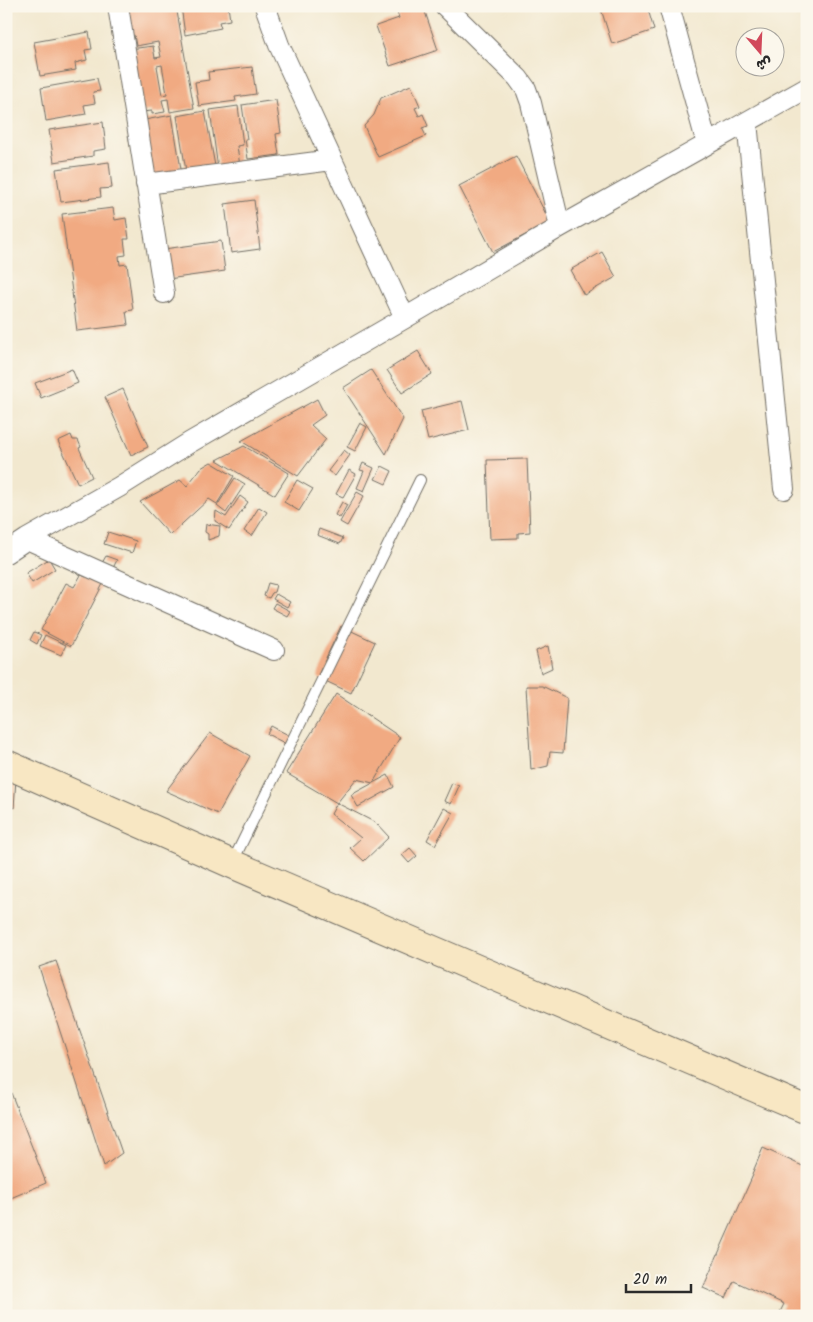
<svg xmlns="http://www.w3.org/2000/svg" width="813" height="1322" font-family="Kalam,'Playpen Sans Arabic',sans-serif">
	<style>
		.building { fill: #f1aa82; fill-rule: evenodd }
		.lines { fill: none; stroke-linecap: round; stroke-linejoin: round }
		.service-casing { stroke: #716d64; stroke-width: 12 }
		.minor-casing { stroke: #716d64; stroke-width: 22 }
		.secondary-casing { stroke: #716d64; stroke-width: 30 }
		.service { stroke: #fff; stroke-width: 10 }
		.minor { stroke: #fff; stroke-width: 20 }
		.secondary { stroke: #f8e7c3; stroke-width: 28 }
	</style>
	<rect width="100%" height="100%" fill="#fbf7ec"/>
	<filter id="ink" filterUnits="userSpaceOnUse"><feTurbulence type="fractalNoise" baseFrequency=".02" numOctaves="2"/><feDisplacementMap in="SourceGraphic" scale="10" xChannelSelector="R" yChannelSelector="G"/><feConvolveMatrix kernelMatrix="1 2 1 2 8 2 1 2 1" color-interpolation-filters="sRGB"/></filter>
	<filter id="wash" filterUnits="userSpaceOnUse"><feTurbulence type="fractalNoise" baseFrequency=".0096" numOctaves="4" result="noise"/><feDisplacementMap in="SourceGraphic" scale="20" xChannelSelector="R" yChannelSelector="G"/><feGaussianBlur stdDeviation="1.12" result="paint"/><feColorMatrix in="noise" values="0 0 0 0 0 0 0 0 0 0 0 0 0 0 0 0 0 1.4 0 .05"/><feComposite in="paint" operator="in"/></filter>
	<g filter="url(#wash)">
		<rect width="100%" height="100%" fill="#f2e8cf"/>
		<g id="blocks">
			<path class="building" d="M126,6H176L194,108L170,112L168,99L162,100L165,112L152,114V111L141,112L130,49L153,46L155,58L161,57L158,42L136,46L134,35L131,36ZM162,65L167,94L162,95L157,66Z
				M181,6H228L230,20L219,22L221,28L185,35Z
				M395,6H423L438,50L390,66L376,26L399,18Z
				M600,6H647L654,30L612,44Z
				M89,32L92,49L85,50L87,60L75,63L76,70L40,76L34,42Z
				M252,67L256,94L235,97L236,101L199,106L195,82L209,80L208,72Z
				M97,78L100,91L93,92L95,103L84,105L86,114L46,121L41,88Z
				M411,85L420,106L415,108L419,116L423,114L428,126L422,128L426,136L378,157L364,126L374,115L381,98Z
				M276,100L281,133L276,134L279,155L248,159L245,139H247L242,105Z
				M238,106L243,145L237,146L240,166L218,169L210,110Z
				M205,111L215,166L186,171L177,116Z
				M172,115L182,175L149,181L139,121Z
				M103,122L106,149L93,151V156L54,162L49,130Z
				M516,156L550,222L493,252L459,186Z
				M109,162L112,188L100,189L101,197L61,202L56,169Z
				M254,200L260,249L231,253L225,204Z
				M113,208L115,220L126,218L129,239H124L126,255L119,256L120,265L127,264L133,310L126,311L128,325L77,331L62,214Z
				M221,241L225,271L168,279L164,249Z
				M602,252L616,277L584,295L570,270Z
				M418,351L432,374L402,393L387,370Z
				M72,369L78,383L41,398L35,383Z
				M371,370L403,419L386,454L343,388Z
				M123,389L148,447L131,455L105,397Z
				M317,399L325,415L311,425L326,439L298,476L241,441Z
				M462,401L469,430L428,440L421,411Z
				M360,423L367,427L355,451L347,447Z
				M71,435L73,440H78L81,447L79,448L92,477L78,484L58,441Z
				M244,446L289,473L275,495L217,460Z
				M344,450L350,455L335,476L328,471Z
				M527,459L530,532L518,533V538L490,539L487,460Z
				M211,462L234,476L217,504L209,499L170,535L140,502L180,480L187,486L201,468Z
				M363,463L374,468L364,491L357,488L364,471L360,470Z
				M382,466L392,471L386,484L375,479Z
				M349,470L356,474L343,497L336,494Z
				M235,478L245,484L226,513L217,506Z
				M297,480L313,489L299,511L284,502Z
				M357,492L364,496L347,526L340,522Z
				M240,496L248,502L229,530L215,521L216,511L226,517Z
				M342,502L347,505L340,518L335,515Z
				M259,507L267,512L252,536L244,531Z
				M206,524L220,526L219,536L208,540V534L205,532Z
				M319,529L343,538L340,544L317,535Z
				M108,532L136,541L132,553L104,544Z
				M106,556L117,560L113,568L102,563Z
				M49,559L55,569L32,583L26,573Z
				M89,573L104,582L71,646L41,630L66,583L74,587L81,575L86,577Z
				M268,583L276,585L274,592L272,593L269,598L264,596Z
				M276,594L290,602L287,607L273,599Z
				M275,603L290,611L287,616L272,608Z
				M341,626L375,642L351,693L317,677Z
				M34,632L41,635L37,644L30,640Z
				M45,635L66,645L61,655L40,646Z
				M548,646L552,668L541,673L536,651Z
				M526,686H542L567,698L563,753L550,752L548,766L531,770Z
				M336,694L400,737L373,783L388,775L394,787L358,807L351,795L373,783L356,779L337,803L286,773Z
				M271,726L298,740L294,748L267,734Z
				M210,733L250,756L218,814L166,791Z
				M6,776L16,779L14,808L6,804Z
				M452,783L459,786L451,804L444,801Z
				M337,803L376,823L389,837L364,861L350,848L361,838L331,814Z
				M444,808L453,813L435,845L427,840Z
				M410,848L417,856L409,863L402,855Z
				M56,961L122,1153L104,1166L39,967Z
				M6,1080L46,1183L6,1200Z
				M763,1148L807,1168V1316H778L784,1304L734,1281L726,1298L703,1288L753,1175L752,1174Z"/>
		</g>
	</g>
	<g filter="url(#ink)">
		<use href="#blocks" fill-opacity="0" stroke="#716d64" stroke-width="1"/>
		<g class="lines">
			<g class="service-casing">
				<path id="service" d="M232,863L420,480"/>
			</g>
			<g class="minor-casing">
				<path id="minor" d="M118,6L164,293
					M265,6L279,45L405,318
					M445,6L518,78L526,89L531,103L560,227
					M669,6L707,144
					M747,122L784,489
					M146,184L332,160
					M27,539L274,650
					M6,553L27,539L119,487L189,443L405,318L560,227L807,88"/>
			</g>
			<g class="secondary-casing">
				<path id="secondary" d="M6,764L232,864L807,1110"/>
			</g>
			<use href="#service" class="service"/>
			<use href="#minor" class="minor"/>
			<use href="#secondary" class="secondary"/>
		</g>
	</g>
	<rect width="813" height="1322" fill="none" stroke="#fbf7ec" stroke-width="25"/>
	<g transform="translate(760 52) rotate(161)"><circle r="24" fill="#fbf7ec" stroke="#a8a59f"/>
	<path d="M0-4L9 19L0 12L-9 19Z" fill="#d1495b"/>
	<text y="-8" font-size="14" font-weight="bold" text-anchor="middle" fill="#2b2b2b">ش</text>
	</g>
	<path d="M626 1284v8h65v-8" fill="none" stroke="#2b2b2b" stroke-width="2.5"/>
	<text x="633" y="1284" font-size="15" fill="#2b2b2b" stroke="#fbf7ec" stroke-width="4" paint-order="stroke">20 m</text>
</svg>
